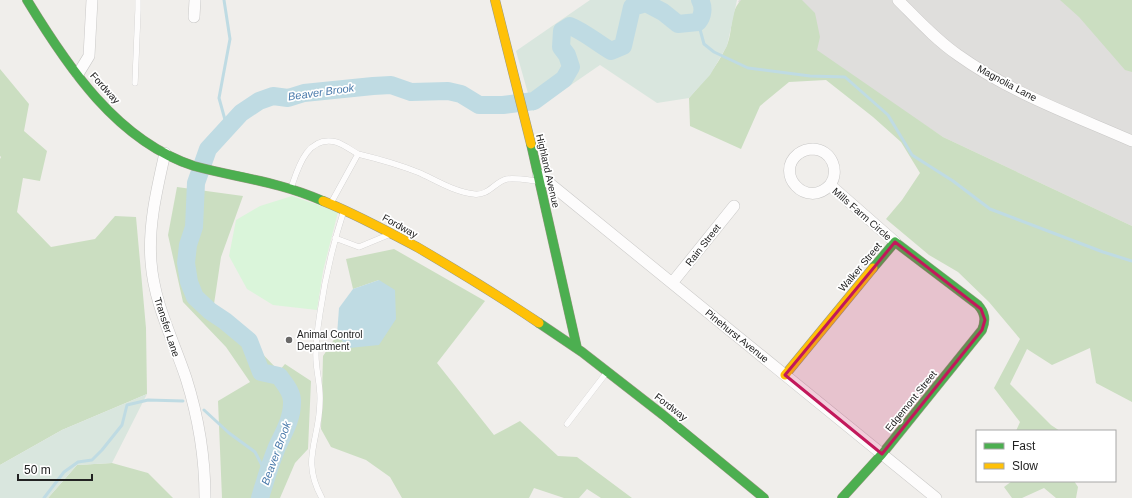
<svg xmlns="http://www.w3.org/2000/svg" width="1132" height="498" font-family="Arial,sans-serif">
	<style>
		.residential { fill: #dfdedc }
		.forest { fill: #cbdec1 }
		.wetland { fill: #d9e6de }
		.park { fill: #daf5da }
		.water { fill: #bfdbe3 }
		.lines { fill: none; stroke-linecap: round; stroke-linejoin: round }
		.stream { stroke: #bfdbe3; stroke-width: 3 }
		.river { stroke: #bfdbe3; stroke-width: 18 }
		.lane-casing { stroke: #c9c8c7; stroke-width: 6 }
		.street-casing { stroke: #c9c8c7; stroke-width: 12 }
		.fast-casing { stroke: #999a82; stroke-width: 10 }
		.slow-casing { stroke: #999a82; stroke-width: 10 }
		.lane { stroke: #fdfcfc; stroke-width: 5.5 }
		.street { stroke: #fdfcfc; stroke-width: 11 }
		.fast { stroke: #4caf50; stroke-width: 9 }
		.slow { stroke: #ffc107; stroke-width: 9 }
		.marked { fill: #c2185b; fill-opacity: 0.2; stroke: #c2185b; stroke-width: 3; stroke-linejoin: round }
		.poi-dot { fill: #6a6968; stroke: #fff; stroke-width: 1.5 }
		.labels { text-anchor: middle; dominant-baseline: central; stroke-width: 3.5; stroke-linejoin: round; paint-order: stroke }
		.street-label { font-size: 10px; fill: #222; stroke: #fff }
		.poi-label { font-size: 10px; fill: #222; stroke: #fff; text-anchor: start }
		.water-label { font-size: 11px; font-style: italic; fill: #4a7aab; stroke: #fff }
	</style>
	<rect width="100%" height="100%" fill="#f0eeeb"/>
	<path class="residential" d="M739,0H1113L1132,15V226L943,137L738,2Z"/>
	<path class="forest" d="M741,0H802L815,13L820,37L817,50L943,137L1132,226V402L1096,383L1090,348L1052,365L1027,349L1010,384L1051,425L1060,431H1016L1020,422L994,388L1020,339L989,302L958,272L929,255L886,219L902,200L920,173L901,142L873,117L826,80L789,82L760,106L741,149L690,126L689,98C703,82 717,67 726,47C734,32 728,14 741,0Z
		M1060,0H1132V72L1125,70L1079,17Z
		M0,69L29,104L24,131L47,151L40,181L23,178L17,212L51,247L95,239L115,216L136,217L146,328L147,394L62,430L0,465V159L1,157L0,156Z
		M177,187L243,196L221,257L214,304L279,371L285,364L311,381L308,449L295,463L280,498H222L218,401L250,382L226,347L183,302L168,235Z
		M394,249L485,301L437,363L494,435L520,421L558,456L577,457L632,498H601L587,489L579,498H564L534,488L529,498H402L390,477L366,460L331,447L321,429L323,356L337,335L349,348L379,280L353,289L346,259Z
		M112,463L148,473L173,498H48L77,465Z
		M1012,481H1074L1078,487L1076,498H1056L1044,488L1022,498H1012L1004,487Z"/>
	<path class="wetland" d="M590,0H737L727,46L710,75L689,98L657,103L600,65L533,111L516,51Z
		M147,394L112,463L77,465L48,498H0V465L62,430Z"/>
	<path class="park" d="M292,196L338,212L323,271L317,310L273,305L247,289L229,256L236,220L260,206Z"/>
	<path class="water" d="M379,280L395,290L396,319L379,345L349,348L337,335L339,308L353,289Z"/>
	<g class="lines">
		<path class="stream" d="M224,0L230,39L219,98L227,127
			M698,22L704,44L714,52L748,68L810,76L845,77L888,115L912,155L953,181L990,209L1103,252L1132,261
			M204,410L229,433L255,452L267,475
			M44,498L64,472L78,462L92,460L102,450L122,425L127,405L148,400L183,401"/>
		<path class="river" d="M260,498C265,481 270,464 277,447C283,434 292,419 292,403C293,393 285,384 279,376L261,372L249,341L225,321L210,311L195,297L189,282L186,263L188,245L194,227L196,183L208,149L241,113L259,101L273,96L288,98L304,93L373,86L391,85L411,92L448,91L461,94L479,105H503L534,101L564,79L571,67L567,55L561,47L562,31L570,26C585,32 597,43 611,51L623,46L632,7L646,3L663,12L678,24L698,22C703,16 704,7 700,0"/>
		<g class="lane-casing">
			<path id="lane" d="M135,83L138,10V0
				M291,188C298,168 307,135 336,142C343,144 351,150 358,154
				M331,203L358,154C379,159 400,165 420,173C437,181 455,192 474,194C489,196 494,182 507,179C517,178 528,180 538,181
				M335,238L359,247L388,235
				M567,424L607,372
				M322,498C300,459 320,440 320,401C321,384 315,369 316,352C316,339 318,326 320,313C325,278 333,244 344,210"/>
		</g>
		<g class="street-casing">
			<path id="street" d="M898,0C917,19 936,40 958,55C1011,93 1073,115 1132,141
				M194,17L195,0
				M78,74L89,56L92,0
				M165,153C157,189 148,225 151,262C154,303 173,339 186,378C199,419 205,455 205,498
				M538,174L936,498
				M830,185C806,210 774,173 798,154C802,151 807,149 813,149C832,150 840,171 830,185L895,242
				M672,283L734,206"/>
		</g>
		<g class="fast-casing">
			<path id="fast" d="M27,0C67,66 117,141 194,166C223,174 252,178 280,186C295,190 309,195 323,201
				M531,144L577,348
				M539,323L582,352L663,415L764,498
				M842,498L882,454L982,330C986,320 985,313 978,305L895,242L873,268"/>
		</g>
		<g class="slow-casing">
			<path id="slow" d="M495,0L531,144
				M323,201C356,214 386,231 417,247C458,271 499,296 539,323
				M785,375L873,268"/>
		</g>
		<use href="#lane" class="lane"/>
		<use href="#street" class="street"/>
		<use href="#fast" class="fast"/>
		<use href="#slow" class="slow"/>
	</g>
	<path class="marked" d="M895,242L981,309L985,320L982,330L882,454L785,375Z"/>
	<circle class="poi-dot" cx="289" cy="340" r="4"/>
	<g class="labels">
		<g class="street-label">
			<text transform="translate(1007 83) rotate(28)">Magnolia Lane</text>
			<text transform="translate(105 88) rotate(48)">Fordway</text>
			<text transform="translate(548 171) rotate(77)">Highland Avenue</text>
			<text transform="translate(862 214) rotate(41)">Mills Farm Circle</text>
			<text transform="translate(400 226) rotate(29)">Fordway</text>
			<text transform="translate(703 245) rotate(-52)">Rain Street</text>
			<text transform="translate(860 267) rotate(-50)">Walker Street</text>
			<text transform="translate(167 327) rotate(72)">Transfer Lane</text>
			<text transform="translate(737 336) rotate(39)">Pinehurst Avenue</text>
			<text transform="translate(911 401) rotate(-51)">Edgemont Street</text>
			<text transform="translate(671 407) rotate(38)">Fordway</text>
		</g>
		<g class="poi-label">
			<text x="297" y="334">Animal Control<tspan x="297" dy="12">Department</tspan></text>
		</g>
		<g class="water-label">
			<text transform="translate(321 92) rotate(-8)">Beaver Brook</text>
			<text transform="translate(276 453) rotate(-70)">Beaver Brook</text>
		</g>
	</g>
	<rect x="976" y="430" width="140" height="52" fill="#ffffff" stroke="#a7a7a7"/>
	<rect x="984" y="443" width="20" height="6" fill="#4caf50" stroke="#a7a7a7"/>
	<text x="1012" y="450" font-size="12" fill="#222222">Fast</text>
	<rect x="984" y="463" width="20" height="6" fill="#ffc107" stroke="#a7a7a7"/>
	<text x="1012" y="470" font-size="12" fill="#222222">Slow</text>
	<path d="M18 474v6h74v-6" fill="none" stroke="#222222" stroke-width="2"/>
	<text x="24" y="474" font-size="12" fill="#222222" stroke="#ffffff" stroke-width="3" paint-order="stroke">50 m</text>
</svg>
